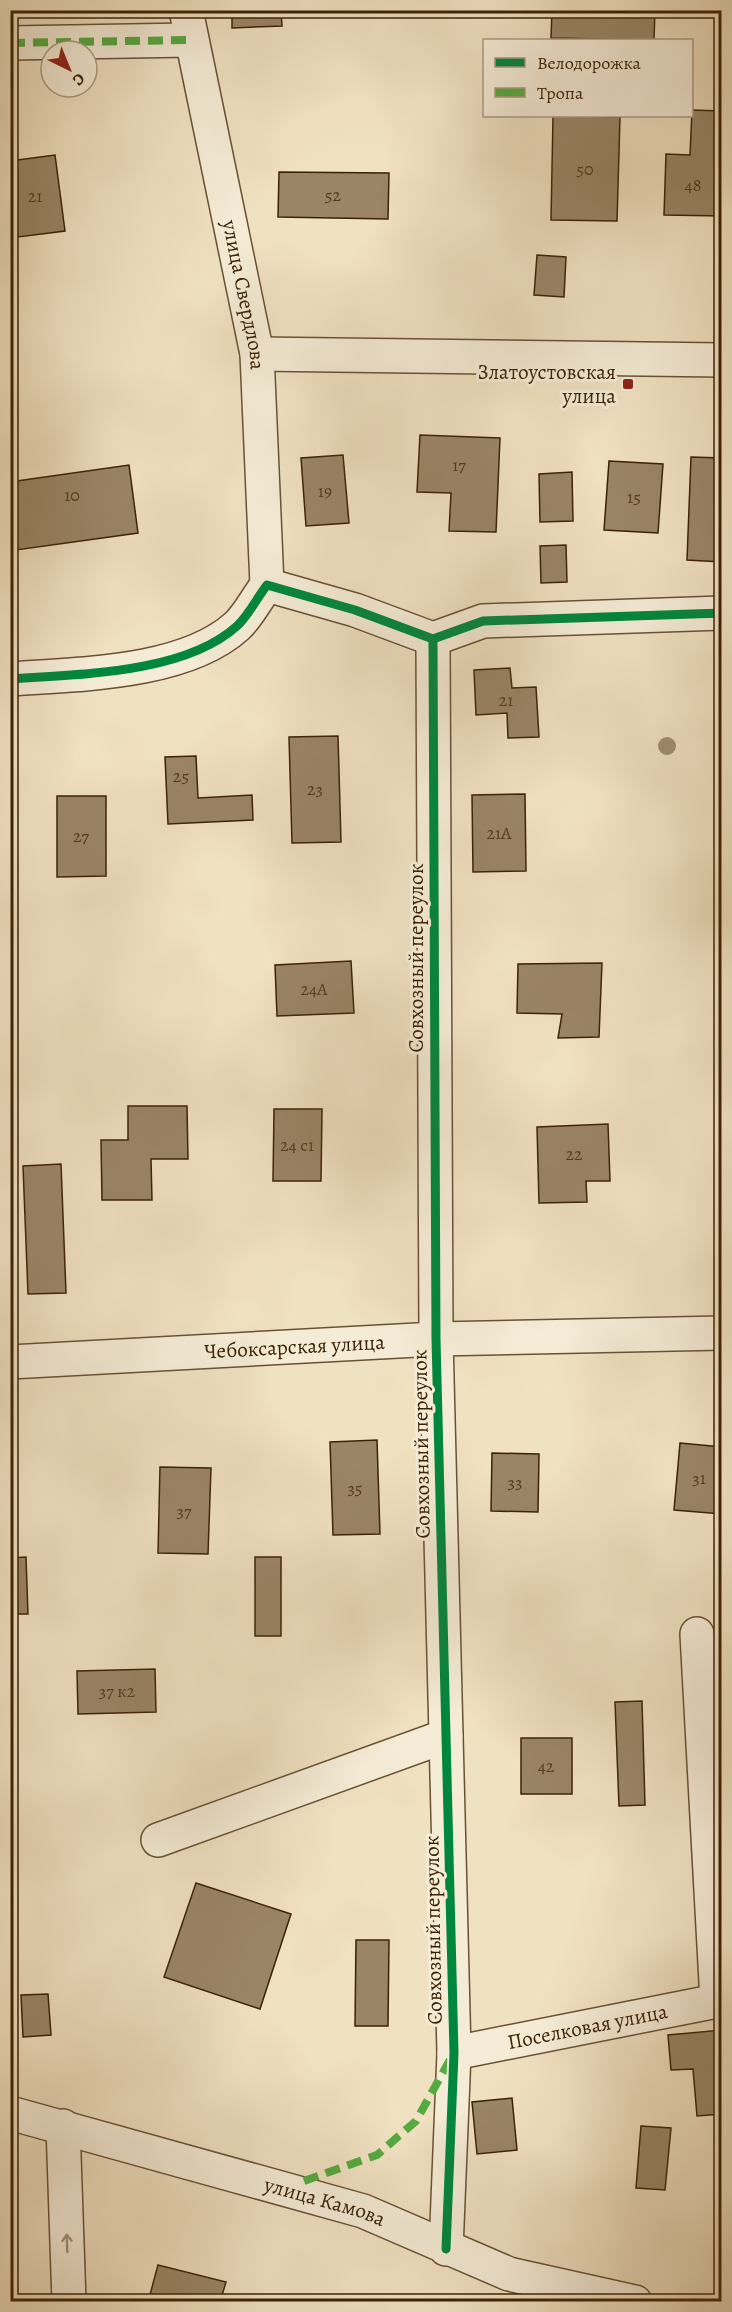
<svg xmlns="http://www.w3.org/2000/svg" width="732" height="2312" font-family="Alegreya,serif">
	<style>
		.building { fill: #9a8567; stroke: #3c2205; stroke-width: 1.5 }
		.lines { fill: none; stroke-linecap: round; stroke-linejoin: round }
		.minor-casing { stroke: #695234; stroke-width: 36 }
		.minor { stroke: #f5ecd7; stroke-width: 33 }
		.quiet { stroke: #55aa40; stroke-width: 8; stroke-dasharray: 15 8; stroke-linecap: butt }
		.cycleway-casing { stroke: #f5ecd7; stroke-width: 13 }
		.cycleway { stroke: #00873e; stroke-width: 9 }
		.tree { fill: #a18e6f }
		.oneway { stroke: #a29178 }
		.poi-dot { fill: #8f2418; stroke: #f5ecd7; stroke-width: 2 }
		.labels { text-anchor: middle; dominant-baseline: central; stroke-width: 6; stroke-linejoin: round; paint-order: stroke }
		.number-label { font-size: 18px; fill: #543b1e }
		.street-label { font-size: 21px; fill: #3c2205; stroke: #f5ecd7 }
		.poi-label { font-size: 21px; fill: #3c2205; stroke: #f5ecd7; text-anchor: end }
	</style>
	<rect width="100%" height="100%" fill="#f0e1c1"/>
	<filter id="stains"><feTurbulence type="fractalNoise" baseFrequency=".00333" numOctaves="4"/><feColorMatrix values="0 0 0 0 .2 0 0 0 0 .09 0 0 0 0 .02 0 0 0 .5 -.17"/></filter>
	<radialGradient id="worn" r=".72"><stop offset=".6" stop-color="#630" stop-opacity="0"/><stop offset="1" stop-color="#630" stop-opacity=".3"/></radialGradient>
	<path class="building" d="M232,10H281L282,26L232,28Z
		M552,10H655L654,40L551,38Z
		M692,110L722,111V216L664,215L666,154L690,155Z
		M553,116L620,117L617,221L551,220Z
		M55,155L65,231L10,238V161Z
		M279,172L389,173L388,219L278,217Z
		M537,255L566,257L564,297L534,295Z
		M420,435L500,438L496,532L449,531L451,493L417,492Z
		M343,455L349,523L306,526L301,458Z
		M691,457L722,458V562L687,560Z
		M609,461L663,464L658,533L604,530Z
		M129,465L138,533L16,550L10,509V482Z
		M572,472L573,521L540,522L539,474Z
		M566,545L567,582L541,583L540,546Z
		M510,668L512,688L536,687L539,737L508,738L507,713L476,715L474,670Z
		M338,736L341,842L292,843L289,737Z
		M196,756L198,798L252,795L253,820L168,824L165,757Z
		M525,794L526,871L473,872L472,795Z
		M57,796H106V876L57,877Z
		M351,961L354,1013L277,1016L275,965Z
		M602,963L599,1037L558,1038L562,1014L517,1013L518,964Z
		M128,1106H187L188,1159H151L152,1200H102L101,1140H128Z
		M274,1109H322L321,1181H273Z
		M608,1124L610,1181H586L587,1202L539,1203L537,1127Z
		M61,1164L66,1293L28,1294L23,1166Z
		M377,1440L380,1534L333,1535L330,1442Z
		M680,1443L722,1447V1514L674,1510Z
		M492,1453L539,1454L538,1512L491,1511Z
		M160,1467L211,1468L208,1554L158,1553Z
		M26,1557L28,1614H10V1558Z
		M255,1557H281V1636H255Z
		M155,1669L156,1712L78,1714L77,1671Z
		M642,1701L645,1805L619,1806L615,1702Z
		M521,1738H572V1794H521Z
		M196,1883L291,1914L260,2009L164,1977Z
		M356,1940H389L388,2026H355Z
		M48,1994L51,2035L23,2037L21,1995Z
		M722,2030V2114L697,2116L693,2069L671,2070L668,2035Z
		M512,2098L517,2150L477,2154L472,2102Z
		M641,2126L671,2128L665,2190L636,2188Z
		M158,2265L226,2282L220,2302H148Z"/>
	<g class="lines">
		<g class="minor-casing">
			<g id="minor">
				<path id="s1" d="M186,10L257,354L267,585"/>
				<path d="M10,43L190,40"/>
				<path d="M257,354L722,360"/>
				<path d="M433,639L436,1339L454,2053L446,2249"/>
				<path d="M10,679C78,674 184,674 237,626C248,616 257,598 267,585L355,610L433,639L483,621L722,613"/>
				<path id="s2" d="M10,1362L436,1339L722,1333"/>
				<path d="M697,1634L717,2001"/>
				<path d="M158,1840L446,1736"/>
				<path id="s3" d="M454,2053L722,2000"/>
				<path id="s4" d="M10,2113L363,2211L509,2274L635,2302"/>
				<path d="M63,2126L69,2302"/>
			</g>
		</g>
		<use href="#minor" class="minor"/>
		<path class="quiet" d="M10,43L190,40
			M304,2181L377,2155L416,2121L451,2058"/>
		<g class="cycleway-casing">
			<path id="cycleway" d="M433,639L436,1339L454,2053L446,2249
				M10,679C78,674 184,674 237,626C248,616 257,598 267,585L355,610L433,639L483,621L722,613"/>
		</g>
		<use href="#cycleway" class="cycleway"/>
	</g>
	<circle class="tree" cx="667" cy="746" r="9"/>
	<defs><path id="oneway-shaft" d="M-6 0H5M1.5-3L5.5 0L1.5 3" fill="none" stroke-width="1.6" stroke-linecap="round" stroke-linejoin="round" transform="scale(1.5)"/></defs>
	<use class="oneway" href="#oneway-shaft" transform="translate(67 2243) rotate(-92)"/>
	<rect class="poi-dot" x="622" y="378" width="12" height="12" rx="3"/>
	<g class="labels">
		<g class="number-label">
			<text x="585" y="169">50</text>
			<text x="693" y="185">48</text>
			<text x="333" y="195">52</text>
			<text x="35" y="196">21</text>
			<text x="459" y="465">17</text>
			<text x="325" y="491">19</text>
			<text x="72" y="495">10</text>
			<text x="634" y="497">15</text>
			<text x="506" y="700">21</text>
			<text x="181" y="776">25</text>
			<text x="315" y="789">23</text>
			<text x="499" y="833">21А</text>
			<text x="81" y="836">27</text>
			<text x="314" y="989">24А</text>
			<text x="297" y="1145">24 с1</text>
			<text x="574" y="1154">22</text>
			<text x="699" y="1478">31</text>
			<text x="515" y="1482">33</text>
			<text x="355" y="1488">35</text>
			<text x="184" y="1511">37</text>
			<text x="117" y="1691">37 к2</text>
			<text x="546" y="1766">42</text>
		</g>
		<g class="street-label">
			<text stroke="none"><textPath href="#s1" startOffset="291">улица Свердлова</textPath></text>
			<text transform="translate(416 958) rotate(-90)">Совхозный переулок</text>
			<text stroke="none"><textPath href="#s2" startOffset="285">Чебоксарская улица</textPath></text>
			<text transform="translate(421 1444) rotate(-91)">Совхозный переулок</text>
			<text transform="translate(433 1930) rotate(-91)">Совхозный переулок</text>
			<text stroke="none"><textPath href="#s3" startOffset="136">Поселковая улица</textPath></text>
			<text stroke="none"><textPath href="#s4" startOffset="327">улица Камова</textPath></text>
		</g>
		<g class="poi-label">
			<text x="616" y="372">Златоустовская<tspan x="616" dy="24">улица</tspan></text>
		</g>
	</g>
	<rect width="732" height="2312" fill="none" stroke="#f0e1c1" stroke-width="36"/>
	<rect x="12" y="12" width="708" height="2288" fill="none" stroke="#3c2205" stroke-width="3"/>
	<rect x="18" y="18" width="696" height="2276" fill="none" stroke="#3c2205" stroke-width="1.5"/>
	<rect x="483" y="39" width="210" height="78" fill="#f5ecd7" stroke="#ab9b83" stroke-width="1.5"/>
	<rect x="495" y="58" width="30" height="9" fill="#00873e" stroke="#ab9b83" stroke-width="1.5"/>
	<text x="537" y="69" font-size="18" fill="#3c2205">Велодорожка</text>
	<rect x="495" y="88" width="30" height="9" fill="#55aa40" stroke="#ab9b83" stroke-width="1.5"/>
	<text x="537" y="99" font-size="18" fill="#3c2205">Тропа</text>
	<g transform="translate(69 69) rotate(137)"><circle r="28" fill="#f5ecd7" stroke="#ab9b83" stroke-width="1.5"/>
	<path d="M0-4.5L10 22L0 15L-10 22Z" fill="#8f2418"/>
	<text y="-9" font-size="16" font-weight="bold" text-anchor="middle" fill="#3c2205">С</text>
	</g>
	<rect width="100%" height="100%" filter="url(#stains)"/>
	<rect width="100%" height="100%" fill="url(#worn)"/>
</svg>
